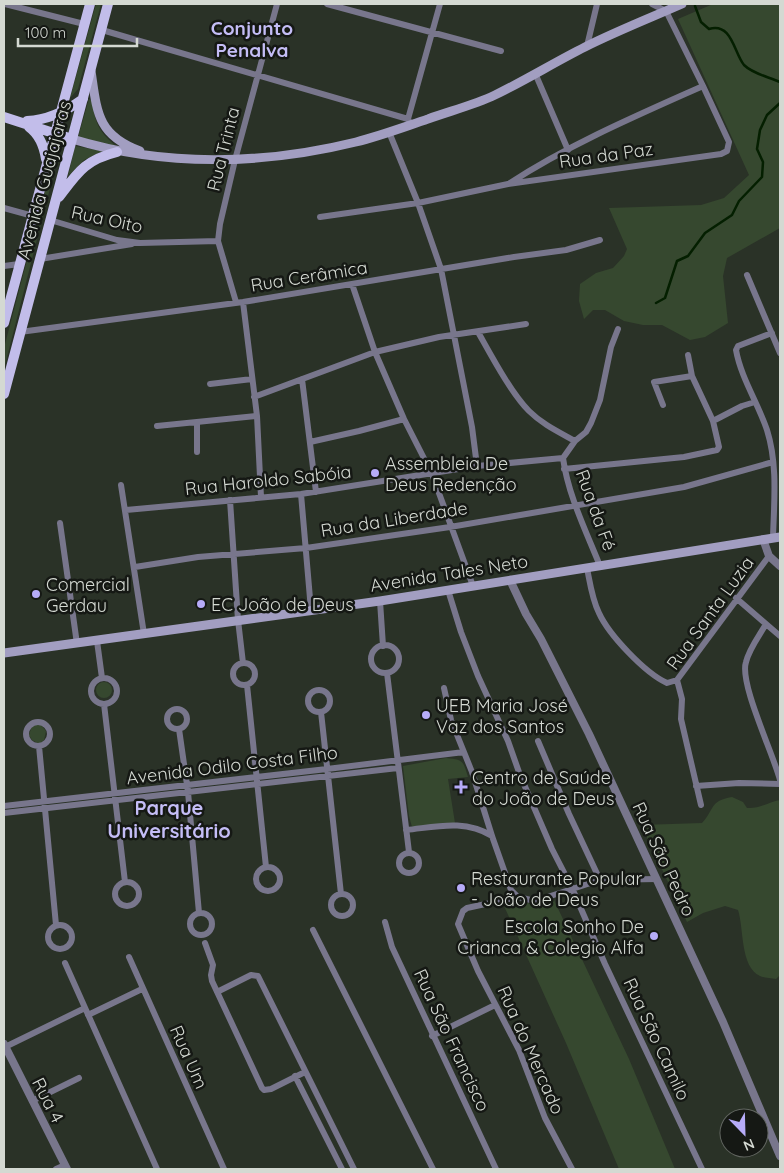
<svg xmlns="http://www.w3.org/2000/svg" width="784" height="1173" font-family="Quicksand,sans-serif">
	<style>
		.green { fill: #36482f }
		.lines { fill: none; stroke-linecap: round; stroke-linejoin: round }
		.stream { stroke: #041f00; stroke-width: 2.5 }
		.minor { stroke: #78768c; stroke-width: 6 }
		.tertiary { stroke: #78768c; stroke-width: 8 }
		.secondary { stroke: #a29ec1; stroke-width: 9 }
		.primary { stroke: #c2bdea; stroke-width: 10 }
		.poi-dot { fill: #b6abf8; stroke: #151814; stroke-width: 2 }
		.labels { text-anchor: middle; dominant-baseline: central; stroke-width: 5; stroke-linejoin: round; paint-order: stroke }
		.street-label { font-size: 18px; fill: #d4d9d2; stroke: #151814 }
		.poi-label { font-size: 18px; fill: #d4d9d2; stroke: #151814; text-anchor: start }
		.neighbourhood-label { font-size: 19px; font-weight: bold; fill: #c4bdf6; stroke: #151814 }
		.quarter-label { font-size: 20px; font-weight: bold; fill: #c4bdf6; stroke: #151814 }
	</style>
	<rect width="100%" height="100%" fill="#2a3227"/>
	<path class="green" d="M96,4H101L78,89L70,98Z
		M713,4H780V228L727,258L723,276L728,323L705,337L690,340L662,325H643L624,321L605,310H593L584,319L579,301L580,284L596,273L613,268L624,256L627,249L609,208L701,205L724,198L749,175L678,19Z
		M89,99L92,101C95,122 98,131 115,145H110L78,137Z
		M75,146L103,151L84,160L68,176Z
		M55,153H59L4,369V348Z
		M96 690a8 8 0 1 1 16 0a8 8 0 1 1-16 0Z
		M36,723L40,724L46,731L44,740L39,744L32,740L29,735L32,726Z
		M446,758C463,760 463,760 468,777L448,779L455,823L412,827L409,816L403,766Z
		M732,797L743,802L747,808C759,809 769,802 780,800V975L776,979C771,978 764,978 760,976C740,967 744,928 738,910L725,906L703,913L687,922L641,825L702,823C715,809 709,801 732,797Z
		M554,900L629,1059L675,1169H619L566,1043L504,906L523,902L538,905Z"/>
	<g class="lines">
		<path class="stream" d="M695,6L701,22L709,29C732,22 734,53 744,65C753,74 769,77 780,82
			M656,303L665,298L677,261L688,256L705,233L732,215L739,201L762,177L763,162L757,149L760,130L767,115L780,103"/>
		<path class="minor" d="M5,4L84,24
			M327,4L501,51
			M102,30L408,119
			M587,46L597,4
			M535,73L568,150
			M410,123L408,119L440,4
			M389,132L418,203L441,269L472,427L477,466
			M510,183C570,144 638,115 703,86
			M4,208L33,216
			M320,217L418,203L508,184L721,154L727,151L729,142L703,86L666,11L652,4
			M50,220L117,240L140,243L218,241
			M40,259L132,244
			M4,266L19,264
			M747,275L780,353
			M352,284L375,352L404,419L432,474L473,586
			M236,302L218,241L220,224L235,160L277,4
			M243,302L257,416L261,497
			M20,332L243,302L514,257L566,250L600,240
			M478,332C491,355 511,393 529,411C542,424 559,432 575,441
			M772,333L738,346L736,350C741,378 758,403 767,430C778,465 774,502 773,538
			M302,379L316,492
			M210,384L252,379
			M254,397L375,352L439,337L526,324
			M663,405L654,382L692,376
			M713,421L742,406L755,402
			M157,426L257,416
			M310,442L359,431L404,419
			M197,452V423
			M564,469L684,457L717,450L719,447L713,421L692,376L688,355
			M121,485L144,634
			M301,494L311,610
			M230,500L238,620L243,663
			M126,510L301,494L477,466L563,458
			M60,523L77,644
			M600,566C586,531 568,495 563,458L575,441L586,432L591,423L600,400L611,347L618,329
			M135,567L198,557L306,548L450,527L684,487L773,462
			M587,568C590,583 592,599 599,613C609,635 645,673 667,683L677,680
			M448,590L461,632L478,676L508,741L520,775L552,849L572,888L605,964L702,1169
			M736,598L780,636
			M380,601L383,646
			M766,624C759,636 749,649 746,662C739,683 773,753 780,780
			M97,641L102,678
			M371 659a14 14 0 1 1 28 0a14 14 0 1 1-28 0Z
			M233 674a11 11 0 1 1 22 0a11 11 0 1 1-22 0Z
			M387,673L409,852
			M91 691a13 13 0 1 1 26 0a13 13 0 1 1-26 0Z
			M677,680L769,556
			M677,680L682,699L681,719L701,805
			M247,685L266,867
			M444,688L451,720L472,772L492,836L511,890L518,897L535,901L600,880L657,879
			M308 701a11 11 0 1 1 22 0a11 11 0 1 1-22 0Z
			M104,704L125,882
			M167 719a10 10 0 1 1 20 0a10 10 0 1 1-20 0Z
			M321,712L341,894
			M26 734a12 12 0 1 1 24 0a12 12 0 1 1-24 0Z
			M179,729L188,792L199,913
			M538,741L569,814L600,880
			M39,746L56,925
			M696,786L739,783L780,784
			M4,806L327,769L464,752
			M4,813L398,768
			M406,830C436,827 464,819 492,836
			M399 863a10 10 0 1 1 20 0a10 10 0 1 1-20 0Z
			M256 879a12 12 0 1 1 24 0a12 12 0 1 1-24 0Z
			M115 894a12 12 0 1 1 24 0a12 12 0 1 1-24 0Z
			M331 905a11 11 0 1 1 22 0a11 11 0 1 1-22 0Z
			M518,897L467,908L463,911L458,924L478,971L519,1050L545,1118L572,1169
			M190 924a11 11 0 1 1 22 0a11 11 0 1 1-22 0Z
			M385,922L392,947L496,1169
			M48 937a12 12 0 1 1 24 0a12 12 0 1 1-24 0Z
			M313,930L433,1169
			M205,943L213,965L211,975L212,981L262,1088L264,1090L271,1089L305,1072
			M129,957L224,1169
			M65,963L157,1169
			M217,992L251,975L258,976L354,1169
			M88,1015L142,989
			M432,1036L495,1005
			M5,1047L85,1008
			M295,1076L342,1169
			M32,1101L79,1078
			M56,1169L65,1165"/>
		<path class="tertiary" d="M763,539L769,556L780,566
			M510,580L526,614L541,639L589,734L723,1022L780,1156
			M4,1044L67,1169"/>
		<path class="secondary" d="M91,71C97,112 97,135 140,151
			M72,139C164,167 263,165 356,142C380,136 404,127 428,119C450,111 474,105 495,95C526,80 555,62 585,47C617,31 650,18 682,4
			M4,653L380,601L780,537"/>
		<path class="primary" d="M4,117L72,139
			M27,121C48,120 65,112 83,99
			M29,127C40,135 44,146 46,159
			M59,197C78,172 85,160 117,152
			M4,323L90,4
			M4,394L108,4"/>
	</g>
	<g class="poi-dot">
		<circle cx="375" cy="473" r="5"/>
		<circle cx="36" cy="594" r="5"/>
		<circle cx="201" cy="604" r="5"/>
		<circle cx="426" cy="715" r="5"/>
		<path d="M458.5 779.5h5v5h5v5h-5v5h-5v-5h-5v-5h5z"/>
		<circle cx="461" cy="888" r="5"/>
		<circle cx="654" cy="936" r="5"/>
	</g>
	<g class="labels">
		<g class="street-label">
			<text transform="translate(223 149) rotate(-76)">Rua Trinta</text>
			<text transform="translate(606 155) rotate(-8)">Rua da Paz</text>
			<text transform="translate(44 180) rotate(-75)">Avenida Guajajaras</text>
			<text transform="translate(107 219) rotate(12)">Rua Oito</text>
			<text transform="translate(309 276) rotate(-9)">Rua Cerâmica</text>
			<text transform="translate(268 480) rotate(-6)">Rua Haroldo Sabóia</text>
			<text transform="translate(596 510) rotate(70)">Rua da Fé</text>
			<text transform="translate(394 519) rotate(-9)">Rua da Liberdade</text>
			<text transform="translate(449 573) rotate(-9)">Avenida Tales Neto</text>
			<text transform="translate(710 613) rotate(-54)">Rua Santa Luzia</text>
			<text transform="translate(232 765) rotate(-7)">Avenida Odilo Costa Filho</text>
			<text transform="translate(664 859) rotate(65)">Rua São Pedro</text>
			<text transform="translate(657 1039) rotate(65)">Rua São Camilo</text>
			<text transform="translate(452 1040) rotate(65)">Rua São Francisco</text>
			<text transform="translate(531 1050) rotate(66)">Rua do Mercado</text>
			<text transform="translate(189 1057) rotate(66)">Rua Um</text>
			<text transform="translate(48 1100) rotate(63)">Rua 4</text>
		</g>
		<g class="poi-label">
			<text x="385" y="463">Assembleia De<tspan x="385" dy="21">Deus Redenção</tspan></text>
			<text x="46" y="584">Comercial<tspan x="46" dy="21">Gerdau</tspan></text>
			<text x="211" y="604">EC João de Deus</text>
			<text x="436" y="705">UEB Maria José<tspan x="436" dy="21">Vaz dos Santos</tspan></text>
			<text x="472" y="777">Centro de Saúde<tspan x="472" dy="21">do João de Deus</tspan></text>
			<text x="471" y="878">Restaurante Popular<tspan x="471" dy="21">- João de Deus</tspan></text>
			<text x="644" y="926" text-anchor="end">Escola Sonho De<tspan x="644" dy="21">Crianca &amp; Colegio Alfa</tspan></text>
		</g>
		<g class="neighbourhood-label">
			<text x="252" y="28">Conjunto<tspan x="252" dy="22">Penalva</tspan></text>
		</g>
		<g class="quarter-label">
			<text x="169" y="807">Parque<tspan x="169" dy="23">Universitário</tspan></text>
		</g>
	</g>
	<rect width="784" height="1173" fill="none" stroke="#d4d9d2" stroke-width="10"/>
	<g transform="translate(744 1133) rotate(157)"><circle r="24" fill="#151814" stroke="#616560"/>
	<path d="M0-4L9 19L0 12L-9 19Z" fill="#b6abf8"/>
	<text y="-8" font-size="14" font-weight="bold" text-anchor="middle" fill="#d4d9d2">N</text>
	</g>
	<path d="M18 38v8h119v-8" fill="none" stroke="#d4d9d2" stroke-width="2.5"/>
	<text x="25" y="38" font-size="15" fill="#d4d9d2" stroke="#151814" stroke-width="4" paint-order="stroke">100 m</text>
</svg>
